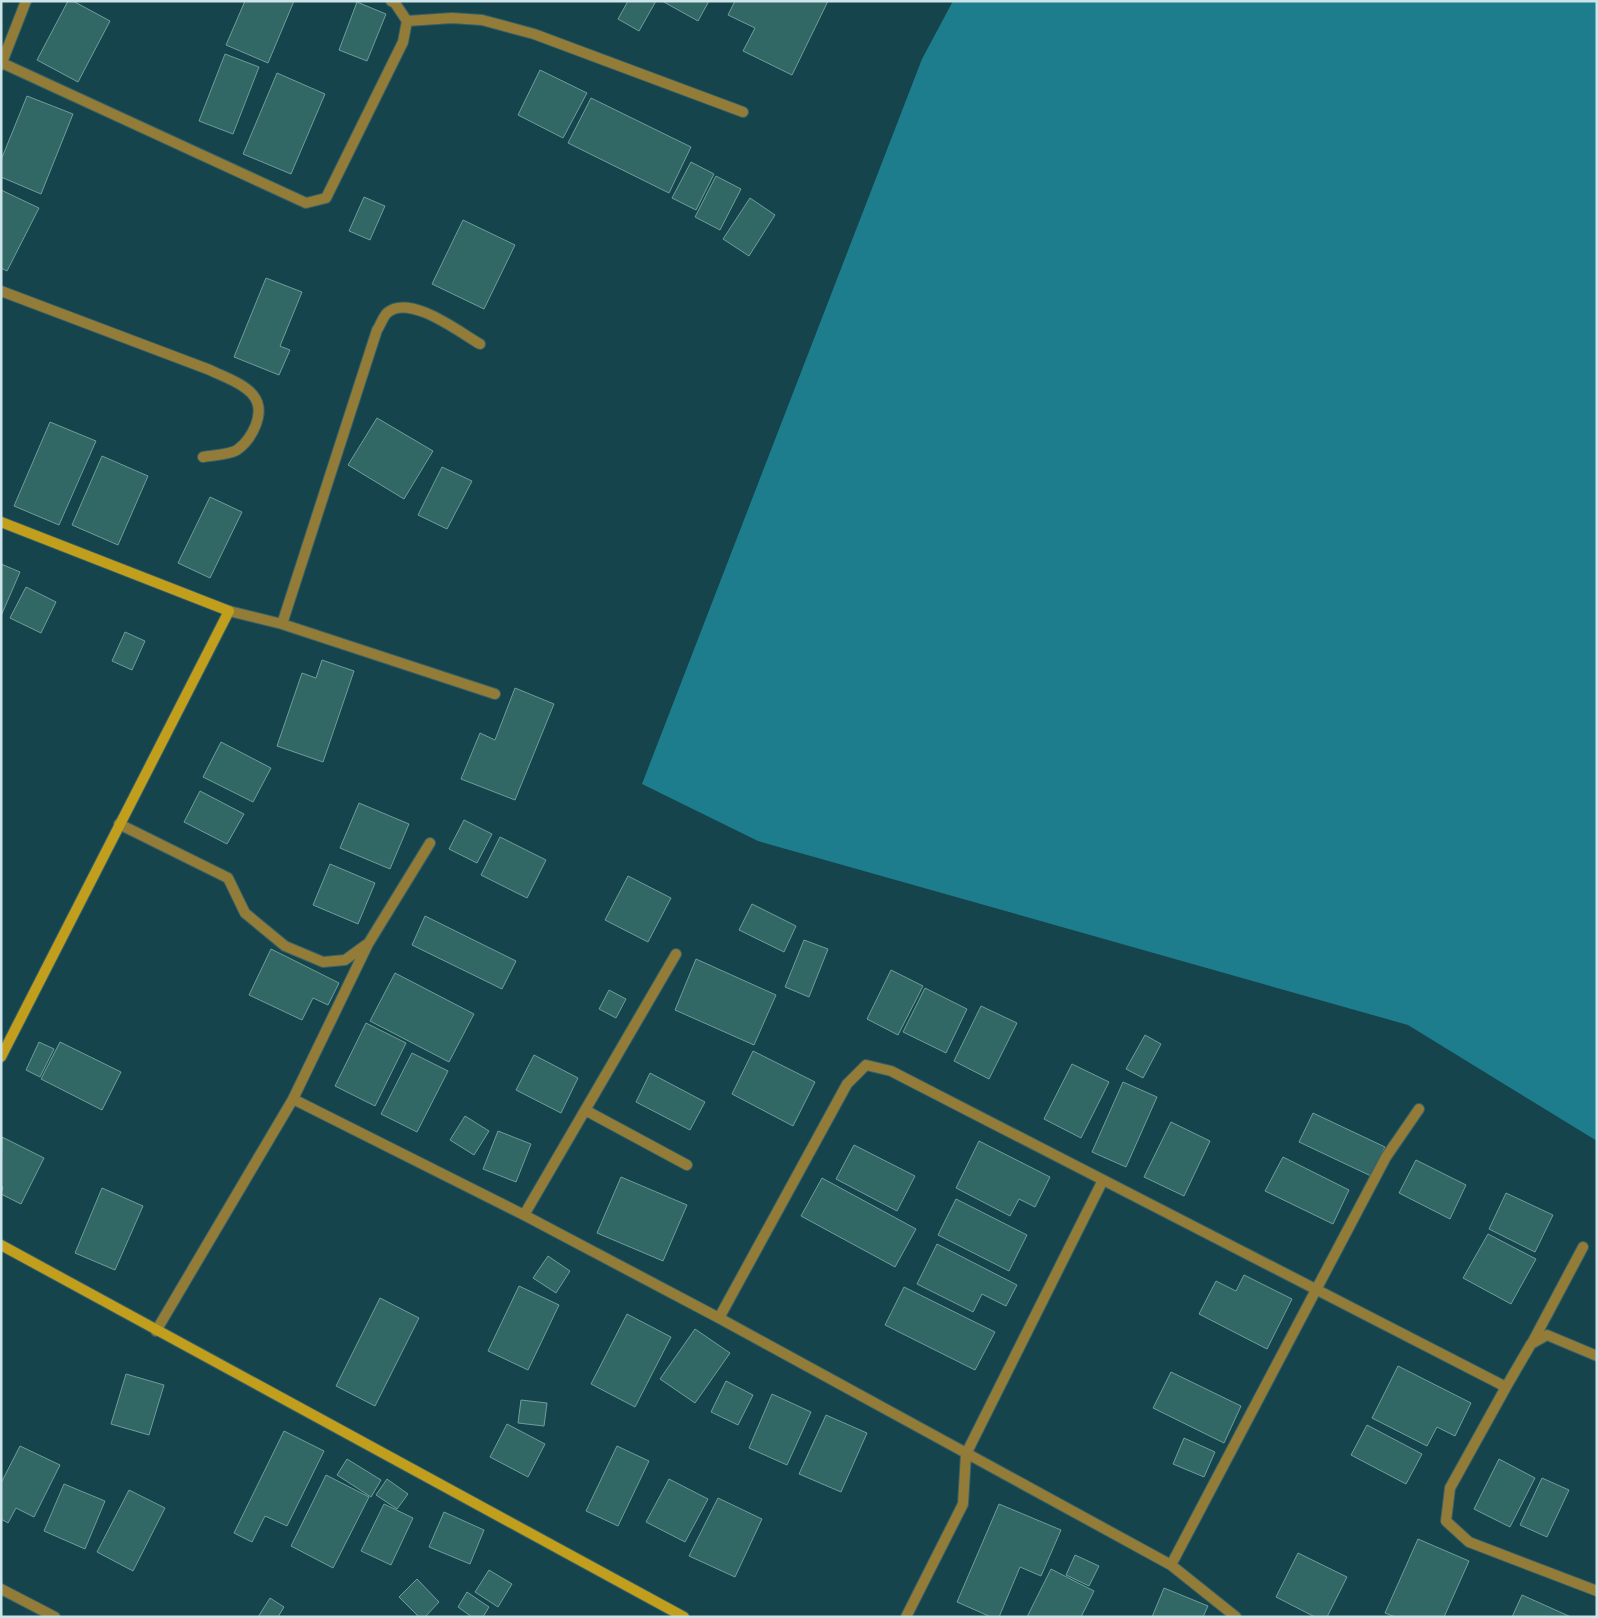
<svg xmlns="http://www.w3.org/2000/svg" width="1598" height="1618" font-family="Raleway,sans-serif">
	<style>
		.water { fill: #1e7d8d }
		.building { fill: #316865; stroke: #6f9d9b }
		.lines { fill: none; stroke-linecap: round; stroke-linejoin: round }
		.lane-casing { stroke: #376168; stroke-width: 12 }
		.street-casing { stroke: #376168; stroke-width: 12 }
		.secondary-casing { stroke: #376168; stroke-width: 12 }
		.lane { stroke: #927c38; stroke-width: 10 }
		.street { stroke: #927c38; stroke-width: 10 }
		.secondary { stroke: #c29e1d; stroke-width: 10 }
	</style>
	<rect width="100%" height="100%" fill="#16444c"/>
	<path class="water" d="M953,1H1597V1141L1408,1025L758,841L642,784L922,59Z"/>
	<path class="building" d="M68,1H73L110,21L78,82L37,60Z
		M245,1H294L268,63L226,45Z
		M628,1H656L639,31L618,19Z
		M662,1H709L698,21Z
		M735,1H828L792,75L743,51L755,28L728,15Z
		M357,2L386,14L367,61L339,50Z
		M225,54L259,67L233,134L199,121Z
		M540,70L587,93L563,138L518,115Z
		M277,73L325,94L291,174L243,154Z
		M27,96L73,114L41,194L1,177V160Z
		M591,98L691,147L669,193L568,143Z
		M691,162L714,174L696,210L672,198Z
		M716,176L741,189L720,230L695,217Z
		M1,190L39,208L7,271L1,268Z
		M364,197L385,206L370,240L349,231Z
		M750,198L775,215L749,256L723,239Z
		M463,220L515,245L484,309L432,284Z
		M266,278L302,292L280,346L290,350L279,375L234,357Z
		M377,418L433,451L404,499L348,465Z
		M50,422L96,441L59,525L14,506Z
		M102,456L148,476L118,545L72,525Z
		M442,467L472,481L447,529L418,515Z
		M210,497L242,512L210,578L178,563Z
		M1,564L20,572L1,616Z
		M26,587L56,602L41,633L10,618Z
		M125,632L145,641L132,670L112,661Z
		M322,660L354,671L323,762L277,746L302,673L316,678Z
		M515,688L554,704L515,800L461,779L480,733L495,740Z
		M221,742L271,768L253,802L203,777Z
		M200,791L244,814L227,844L184,822Z
		M359,803L409,824L390,869L340,848Z
		M464,820L492,834L477,863L449,849Z
		M500,837L546,860L527,898L481,875Z
		M330,864L375,883L358,924L313,905Z
		M628,876L671,898L648,942L605,920Z
		M752,904L796,926L784,952L739,930Z
		M425,916L516,961L502,989L412,945Z
		M804,940L828,949L809,997L785,987Z
		M271,949L339,983L328,1005L313,998L302,1020L249,995Z
		M696,959L776,995L754,1045L675,1010Z
		M891,970L923,986L898,1035L867,1019Z
		M395,973L474,1014L449,1062L370,1021Z
		M925,988L967,1009L946,1053L903,1032Z
		M609,990L626,999L616,1018L599,1009Z
		M981,1006L1017,1023L989,1079L954,1061Z
		M366,1023L406,1043L375,1106L335,1086Z
		M1145,1035L1161,1044L1143,1078L1126,1069Z
		M39,1042L54,1049L40,1077L26,1070Z
		M60,1042L121,1072L102,1110L41,1079Z
		M753,1051L815,1082L793,1126L732,1094Z
		M412,1053L448,1071L417,1132L381,1114Z
		M534,1055L578,1078L561,1113L516,1090Z
		M1072,1064L1109,1082L1081,1138L1044,1119Z
		M650,1073L705,1102L690,1130L636,1102Z
		M1123,1082L1157,1097L1126,1167L1092,1152Z
		M1313,1113L1385,1147L1371,1176L1299,1142Z
		M465,1116L489,1131L474,1155L450,1140Z
		M1171,1122L1210,1141L1184,1196L1144,1177Z
		M498,1131L531,1144L516,1182L483,1169Z
		M2,1137L44,1158L21,1204L1,1194L3,1187L1,1186Z
		M979,1141L1050,1177L1035,1207L1019,1199L1010,1216L956,1188Z
		M854,1145L915,1176L897,1211L836,1179Z
		M1283,1157L1349,1190L1333,1224L1265,1191Z
		M1416,1160L1466,1185L1450,1219L1399,1193Z
		M621,1177L687,1205L663,1261L597,1233Z
		M822,1178L916,1229L895,1267L801,1216Z
		M102,1188L143,1206L115,1270L75,1253Z
		M1506,1193L1553,1215L1535,1252L1489,1229Z
		M956,1199L1027,1235L1009,1271L938,1235Z
		M1488,1234L1536,1259L1511,1304L1463,1278Z
		M937,1244L1017,1285L1006,1306L982,1294L973,1312L917,1284Z
		M548,1256L570,1271L556,1293L533,1278Z
		M1244,1275L1292,1299L1267,1349L1199,1314L1216,1281L1236,1291Z
		M519,1286L559,1305L528,1370L488,1351Z
		M904,1287L995,1332L975,1370L885,1325Z
		M380,1298L419,1318L375,1406L336,1386Z
		M627,1314L671,1337L635,1407L591,1384Z
		M695,1329L730,1353L695,1403L660,1379Z
		M1398,1366L1471,1403L1455,1436L1437,1427L1427,1446L1372,1418Z
		M1171,1372L1241,1406L1224,1443L1153,1408Z
		M126,1374L164,1385L149,1435L111,1424Z
		M726,1381L753,1395L738,1425L711,1412Z
		M772,1394L811,1412L787,1465L749,1448Z
		M521,1400L547,1403L544,1426L518,1423Z
		M826,1415L867,1433L841,1492L799,1474Z
		M507,1424L545,1444L528,1477L490,1457Z
		M1367,1425L1422,1454L1406,1484L1351,1455Z
		M284,1431L324,1451L287,1526L265,1516L252,1542L234,1533Z
		M1184,1438L1215,1452L1204,1477L1173,1464Z
		M20,1446L60,1465L34,1517L16,1508L8,1523L1,1519V1483Z
		M617,1446L649,1461L618,1526L586,1511Z
		M347,1459L381,1480L371,1497L337,1475Z
		M1499,1459L1535,1478L1510,1527L1474,1509Z
		M326,1475L369,1497L333,1568L291,1546Z
		M1542,1478L1569,1490L1547,1537L1520,1525Z
		M387,1479L408,1494L397,1509L376,1495Z
		M669,1479L708,1499L685,1542L646,1522Z
		M64,1484L105,1501L85,1549L44,1531Z
		M129,1490L165,1508L133,1571L97,1552Z
		M718,1498L762,1519L735,1577L689,1556Z
		M384,1504L413,1518L391,1565L361,1551Z
		M999,1504L1061,1530L1041,1576L1020,1567L999,1617H991L957,1602Z
		M444,1512L484,1530L470,1564L429,1547Z
		M1418,1539L1469,1561L1444,1617H1395L1385,1613Z
		M1298,1553L1347,1577L1327,1617H1315L1276,1597Z
		M1075,1555L1099,1566L1089,1586L1066,1575Z
		M1051,1569L1094,1591L1081,1617H1027Z
		M489,1570L512,1584L498,1607L475,1592Z
		M417,1579L439,1602L425,1617H419L399,1597Z
		M1164,1588L1208,1606L1203,1617H1152Z
		M467,1592L489,1607L483,1617H472L458,1607Z
		M1522,1595L1571,1617H1512Z
		M270,1598L284,1607L278,1617H258Z"/>
	<g class="lines">
		<g class="lane-casing">
			<path id="lane" d="M407,21L452,18L482,20L534,34L743,112"/>
		</g>
		<g class="street-casing">
			<path id="street" d="M2,63L306,203L326,198L403,42L407,21L395,3L391,1
				M1,65L26,1
				M1,291L210,370C224,377 243,383 253,395C267,412 252,439 237,450C229,455 213,455 203,457
				M229,611L282,624L495,694
				M282,624L377,330C380,326 383,317 387,313C409,293 459,332 480,344
				M119,824L228,878L245,913L285,946L323,962L345,960L367,944
				M293,1099L524,1215L719,1318L1171,1565L1386,1157L1419,1109
				M585,1110L687,1165
				M524,1215L676,954
				M719,1318L847,1084L866,1065L891,1071L1506,1387L1450,1488L1446,1521L1469,1542L1597,1591
				M156,1331L293,1099L368,944L430,843
				M1532,1343L1583,1247
				M1506,1387L1531,1344L1547,1335L1597,1356
				M1171,1565L1236,1617
				M1,1589L55,1617
				M906,1617L963,1504L966,1454L1103,1180"/>
		</g>
		<g class="secondary-casing">
			<path id="secondary" d="M1,522L229,611L1,1057
				M1,1245L684,1617"/>
		</g>
		<use href="#lane" class="lane"/>
		<use href="#street" class="street"/>
		<use href="#secondary" class="secondary"/>
	</g>
	<rect width="1598" height="1618" fill="none" stroke="#cde4e9" stroke-width="5"/>
</svg>
